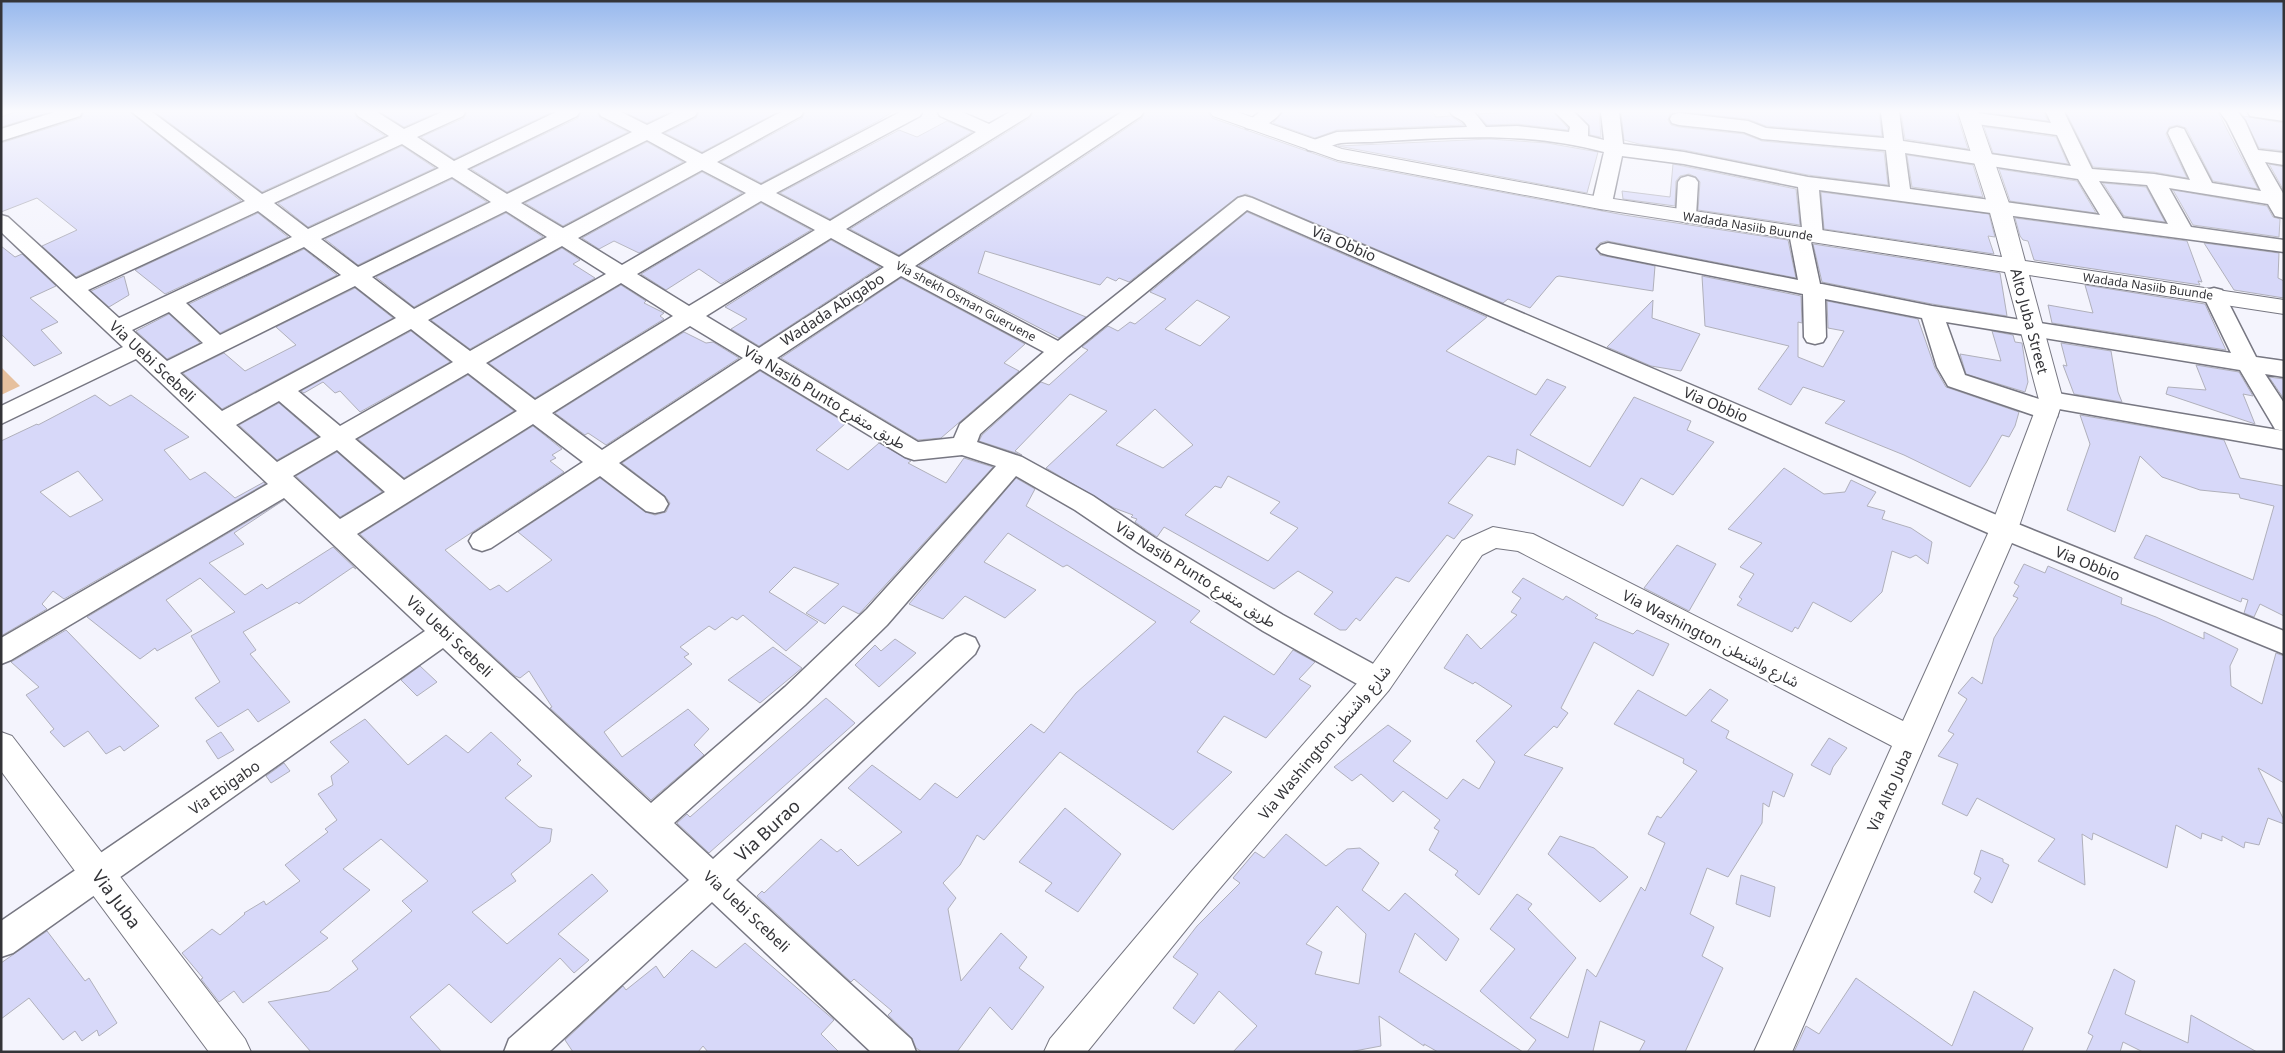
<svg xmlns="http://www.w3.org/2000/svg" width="2285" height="1053" font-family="'Noto Sans','Noto Sans Arabic',sans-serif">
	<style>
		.green { fill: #e6c09e }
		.building { fill: #d7d8f9; stroke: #b0b0bb; fill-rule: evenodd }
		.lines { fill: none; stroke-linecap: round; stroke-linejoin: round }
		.street-casing { stroke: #777782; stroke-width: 3 }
		.secondary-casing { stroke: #777782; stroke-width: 2 }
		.street { fill: #fff; fill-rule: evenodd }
		.secondary { fill: #fff; fill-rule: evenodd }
		.labels { text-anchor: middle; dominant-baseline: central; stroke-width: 4; stroke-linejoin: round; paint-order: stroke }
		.far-street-label { font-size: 12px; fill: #343438; stroke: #fff }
		.street-label { font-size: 15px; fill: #343438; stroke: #fff }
		.near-street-label { font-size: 18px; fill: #343438; stroke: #fff }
	</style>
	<rect width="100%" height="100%" fill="#f4f4fd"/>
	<path class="green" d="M1,367L20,386L1,395Z"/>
	<path class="building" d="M15,112H50L1,127V117Z
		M84,112H130L241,201L76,277L42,246L77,230L37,198L1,212V143L81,118Z
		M155,112H354L357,118L385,136L262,192Z
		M380,112H438L404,127Z
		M467,112H552L454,159L421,137L464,118Z
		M581,112H597L600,118L628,132L507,192L471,169L578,118Z
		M624,112H670L647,123Z
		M699,112H778L702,152L665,133L696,118Z
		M805,112H892L878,121L761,183L721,162L802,118Z
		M1033,112H1119L899,255L850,229L1030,118Z
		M1145,112H1208L1212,118L1338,162L1624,215L1788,240L1796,278L1607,241L1600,243L1596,248L1600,255L1655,266L1653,291L1559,276L1556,277L1530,308L1508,299L1503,303L1246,194L1237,197L1129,282L1119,278L1116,281L1107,277L1100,285L985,251L978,273L1086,317L1059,338L919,266L1142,118Z
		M1283,112H1433L1436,117L1451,116L1464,125L1337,130L1315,138L1273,123Z
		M1512,112H1553L1568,128V130L1517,124L1487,125L1478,114Z
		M1576,112H1599L1601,137L1590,135L1589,125Z
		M1621,112H1677L1670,114L1668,120L1671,125L1679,127L1744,134L1762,141L1884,152L1888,185L1808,175L1684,150L1639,144L1624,140Z
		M1683,112H1879L1882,136L1766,126L1748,119Z
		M1901,112H1956L1968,149L1905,139Z
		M1981,112H2044L2048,121Z
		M2066,112H2218L2258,189L2213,181L2186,128L2178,125L2169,127L2166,134L2187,178L2154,172L2093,167Z
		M2243,116L2284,123V151L2259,148Z
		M947,121L972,132L830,219L780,193L899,130L917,137Z
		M1984,127L2056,137L2068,164L1993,153Z
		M1489,139L1547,143L1598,152L1587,193L1338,146Z
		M647,142L683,162L563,226L525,203Z
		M402,146L435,168L308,227L278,203Z
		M1907,155L1973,165L1983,197L1912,187Z
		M1673,164L1796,189L1800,225L1698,210L1700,182L1696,177L1689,174L1680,176L1676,181L1675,206L1623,199L1622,191L1670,197Z
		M2269,164L2284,167V191Z
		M1999,169L2077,181L2096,213L2010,201Z
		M702,172L742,193L639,253L614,241L599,249L582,238Z
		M452,179L487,202L358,265L325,239Z
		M2103,183L2146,187L2165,222L2124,216Z
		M2173,190L2267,206L2273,217L2280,219L2279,237L2193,225Z
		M1821,192L1989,214L1995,237L1988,236L1994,254L1824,229Z
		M761,203L811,230L721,284L699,269L666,290L641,274Z
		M1247,212L1487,317L1446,351L1536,395L1547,379L1566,387L1530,435L1590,467L1634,397L1691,421L1687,430L1714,442L1673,495L1641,478L1623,506L1517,449L1515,465L1488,456L1448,503L1473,515L1454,539L1447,535L1409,582L1396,577L1360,621L1356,618L1346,630H1340L1314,614L1333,592L1298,571L1274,589L1164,527L1157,537L1135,522L1137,519L1131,517L1133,515L1114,508L1046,468L1107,411L1070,394L1015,451L1022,455L979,441L982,435L1041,382L1049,385L1088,350L1082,347L1108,326L1118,331L1130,322L1135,324L1166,299L1150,292ZM1197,300L1230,317L1200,346L1165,329ZM1155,409L1193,445L1163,468L1116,445ZM1228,476L1280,502L1270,513L1298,528L1268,561L1185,515L1215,486L1221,488Z
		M258,213L288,237L165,294L135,270Z
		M506,213L543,237L414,307L376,277Z
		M2015,218L2187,241L2202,282L2198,281L2200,285L2034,260L2028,241L2023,240L2020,236Z
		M831,240L880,267L759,346L731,329L747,319L725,307Z
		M2204,243L2279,253L2278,278L2284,281V298L2234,290Z
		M1813,244L2000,273L2007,316L1932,304L1822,282Z
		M1,246L15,257L22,254L56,286L30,298L58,322L41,330L62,353L34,366L1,334Z
		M562,248L580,260L573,264L595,278L470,349L431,320Z
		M304,249L337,275L220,333L189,304Z
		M124,276L129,295L109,307L91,291Z
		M1702,276L1801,296L1802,323L1798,322V357L1823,367L1844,331L1828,328L1827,301L1918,319L1935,368L1946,387L2019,412L2015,426L2009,437L2002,435L1986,463L1970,487L1904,455L1825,423L1845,401L1803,387L1791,405L1758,389L1789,346L1705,326Z
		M901,278L1025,344L1004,363L1019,371L941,438L918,440L781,358Z
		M621,285L646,301L644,303L664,313L660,316L664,319L535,398L489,363Z
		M2085,285L2205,304L2226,350L2052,323L2048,305L2093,313Z
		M355,288L393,318L222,409L183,373L224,353L245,371L296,345L276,327Z
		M1653,300L1652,318L1700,334L1681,371L1651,366L1607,347Z
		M169,314L200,343L167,359L136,331Z
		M411,331L450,362L360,412L340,391L335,393L323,382L304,393L301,391Z
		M1992,331L2013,335L2015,342L2022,343L2028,382L2025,392L1966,374L1960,354L2001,361Z
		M684,332L706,343L713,342L739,358L606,445L588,433L585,435L555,413Z
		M2061,343L2111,351L2118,392L2122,402L2074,394L2063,365L2067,366Z
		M2196,365L2239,372L2253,396L2243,394L2255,424L2166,394L2168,387L2206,390Z
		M760,371L846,423L816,450L848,470L879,443L911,461L908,463L946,483L964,458L993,467L859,614L843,606L825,624L806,613L839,584L794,567L769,592L818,622L786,651L743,615L737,620L732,617L715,630L709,626L680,647L689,654L684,657L692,664L604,732L622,757L688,709L709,729L694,745L704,755L651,800L550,708L552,707L529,671L520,678L515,676L360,534L533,426L562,449L552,455L556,458L550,461L564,472L445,550L490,590L499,585L507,592L552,560L518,532L600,478L645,512L655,515L666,512L670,503L665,496L622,463Z
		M468,375L514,411L404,478L358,439Z
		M2269,377L2284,379V399Z
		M95,395L110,406L131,395L189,437L164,450L190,480L205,472L235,498L264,482L265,484L64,599L53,591L42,604L47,609L1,636V441L37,424L38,425ZM78,471L103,500L70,517L40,492Z
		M279,403L318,437L277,460L239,425Z
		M2080,415L2224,440L2240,478L2284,486V616L2260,604L2254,617L2244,613L2248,600L2242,598L2241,602L2134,558L2146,535L2253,580L2274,506L2240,498L2239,494L2200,490L2168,479L2162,477L2140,456L2115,532L2067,510L2090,444Z
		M337,452L382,492L340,517L296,476Z
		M1784,468L1824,494L1845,492L1851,480L1876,492L1867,506L1885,511L1882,519L1911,528L1932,542L1928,564L1916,555L1910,558L1892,551L1882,592L1851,622L1813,602L1798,629L1795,627L1792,632L1737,605L1742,599L1739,597L1754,574L1740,567L1762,543L1728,529Z
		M1016,478L1035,489L1026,506L1200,611L1190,622L1274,675L1293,650L1315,662L1299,679L1311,686L1266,738L1224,716L1197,752L1232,772L1173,830L1060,752L984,840L977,835L960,865L943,883L956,898L948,909L961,981L1001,933L1027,957L1019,968L1044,987L1012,1030L990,1007L957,1052H922L916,1048L912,1038L888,1015L892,1011L854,979L851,982L757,896L762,891L764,893L821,839L837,852L841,849L858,866L902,832L848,788L872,765L920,800L935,783L957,798L1031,724L1044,733L1076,693L1156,622L1067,565L1063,567L1008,533L984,562L1036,590L1005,618L965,596L943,619L909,604Z
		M284,500L234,533L244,544L209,563L245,595L262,584L267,589L333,547L356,569L353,567L299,604L297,602L243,632L256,650L250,654L290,702L258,722L248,709L218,727L195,698L220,682L191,636L235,612L200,578L166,600L192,631L157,651L155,648L140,659L87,617Z
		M1677,545L1716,564L1689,611L1644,588Z
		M2024,564L2045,573L2048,566L2122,598L2121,604L2156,617L2204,639V632L2238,649L2230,666L2231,686L2262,704L2276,653L2284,656V783L2258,768L2284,820V824L2268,818L2259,845L2245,842L2244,848L2222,836V841L2202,833L2201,839L2176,825L2167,868L2093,833L2092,840L2082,834L2085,885L2038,861L2055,839L1977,798L1967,816L1942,804L1958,764L1938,756L1954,734L1948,731L1967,699L1958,693L1972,677L1982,684L1994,638L2018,598L2013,596L2019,586L2014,583Z
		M1523,578L1563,600L1566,596L1598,615L1595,618L1633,634L1637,630L1669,644L1653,676L1594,642L1561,708L1568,713L1557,728L1554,726L1524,755L1563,768L1479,895L1455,875L1458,871L1429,850L1439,831L1434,828L1440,820L1403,791L1393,802L1361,774L1352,781L1334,767L1388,725L1411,741L1393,761L1447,799L1463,779L1479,789L1495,762L1476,741L1512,706L1475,682L1473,684L1444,668L1467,634L1481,649L1517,615L1511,612L1521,598L1512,592Z
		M66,630L159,726L124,751L120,746L106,754L88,731L64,747L50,732L54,729L26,695L39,687L11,662Z
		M895,639L916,653L879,687L855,665L875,645L881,651Z
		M773,647L802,668L760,703L728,680Z
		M420,666L437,682L417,696L401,680Z
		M1710,689L1728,700L1711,721L1729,731L1726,738L1793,774L1784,797L1773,791L1769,807L1763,803L1762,823L1728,877L1707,868L1690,914L1714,927L1702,956L1723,968L1685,1052H1639L1645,1041L1600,1021L1593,1051L1595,1052H1527L1536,1040L1480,991L1515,949L1490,929L1517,894L1532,904L1528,909L1576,958L1530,1018L1568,1038L1587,969L1596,977L1641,887L1645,891L1665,843L1648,834L1657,816L1661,818L1697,771L1683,763L1684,759L1614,724L1638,690L1686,716Z
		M826,698L855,723L709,853L677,823L687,814L690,817Z
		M365,719L408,765L446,735L468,753L491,732L521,760L517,764L532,776L505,798L539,827L552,829L550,842L511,874L516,881L472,912L507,944L592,874L608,891L558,934L589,960L574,973L560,958L491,1023L449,984L410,1017L442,1052H311L268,1002L329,991L358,969L352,961L412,911L402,901L428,881L381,839L343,869L370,890L320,932L328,938L243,1003L234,991L219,1002L201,979L203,978L182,953L212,929L220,935L245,914L244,913L264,901L266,905L300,881L285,865L328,832L325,829L337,820L318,794L333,785L331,776L349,762L330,742Z
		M221,732L234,750L218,759L206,741Z
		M1829,738L1847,748L1833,767L1830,775L1811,765Z
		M284,763L290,771L271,783L266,776Z
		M1065,808L1121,854L1078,912L1045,891L1052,883L1019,862Z
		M1286,834L1326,866L1347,849L1360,848L1379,863L1362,890L1389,911L1405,893L1459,939L1446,961L1415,933L1399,972L1523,1052H1438L1424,1044V1046L1379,1016L1381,1046L1349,1052H1233L1257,1026L1219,991L1194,1024L1173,1008L1198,974L1173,957L1197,926L1240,883L1233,878L1255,852L1264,858ZM1337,906L1366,934L1359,984L1315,974L1322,952L1306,944Z
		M1560,836L1594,848L1628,877L1600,902L1548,854Z
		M1981,850L2003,859V862L2009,865L1992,903L1974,892L1981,878L1974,874Z
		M1741,875L1775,887L1770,917L1736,904Z
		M47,931L85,981L89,978L117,1023L99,1036L97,1030L82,1041L75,1031L63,1040L29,998L1,1019V963Z
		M745,943L834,1020L821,1034L839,1052H708L703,1046L698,1052H573L565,1040L623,986L626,990L656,966L664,978L692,950L716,968Z
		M2114,969L2135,981L2125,1014L2188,1043L2191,1015L2257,1052H2143L2123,1042L2120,1052H2086L2093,1036L2088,1033Z
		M1856,978L1952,1046L1974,991L2033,1028L2022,1052H1794L1806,1026L1819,1034Z"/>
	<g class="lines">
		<g class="street-casing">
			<path id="street" d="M55,112H82L80,116L1,141V129Z
				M132,112H152L262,194L389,136L358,116L356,112H377L404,129L442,112H465L463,116L417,137L454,161L556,112H579L577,116L467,169L507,194L632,132L601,116L599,112H621L647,125L674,112H697L695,116L661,133L702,154L781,112H803L801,116L717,162L761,185L900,112H922L920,116L776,193L830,221L976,132L940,116L938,112H962L989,124L1010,112H1031L1029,116L846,229L899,257L1122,112H1143L1141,116L915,266L1058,341L1238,198L1245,196L1252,198L2013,522L2284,631V654L1995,536L1247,210L1068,356L980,434L977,442L1022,457L1093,496L1155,538L1283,615L1388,672L1393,681L1388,690L1378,693L1368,690L1263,631L1137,552L1075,510L1016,476L887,625L805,705L674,823L713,859L955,638L965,634L975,638L979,646L975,654L736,880L911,1039L916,1052H871L712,902L549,1052H504L509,1039L689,880L443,648L13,953L1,957V921L425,631L284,498L11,660L1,664V638L268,484L136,359L1,424V406L123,347L1,232V215L8,217L76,279L245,201ZM647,140L687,162L563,228L521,203ZM402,144L439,168L308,229L274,203ZM702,170L746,193L622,265L578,238ZM452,177L491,202L358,267L321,239ZM761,201L815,230L689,306L637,274ZM258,211L292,237L119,318L88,290ZM506,211L547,237L414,309L372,277ZM831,238L884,267L759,348L706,316ZM562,246L606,274L470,351L428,320ZM304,247L341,275L220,335L186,303ZM901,276L1044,352L960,424L954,438L918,442L777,358ZM621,283L673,316L535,400L486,363ZM355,286L396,318L222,411L180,373ZM169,312L203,343L167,361L132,330ZM690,326L743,358L602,450L552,413ZM411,329L453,362L340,426L298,391ZM760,369L905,457L914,460L962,455L996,466L867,609L785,687L651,803L357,534L533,424L583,462L473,534L469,541L473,548L482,551L491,548L600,476L646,511L655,513L664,511L668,504L664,497L619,463ZM468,373L517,411L404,480L355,439ZM279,401L321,437L277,462L236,425ZM337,450L385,492L340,519L293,476Z
				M1260,112H1281C1274,122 1258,131 1246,128L1244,124Z
				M1450,112H1474L1486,127L1517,126L1569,132L1570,127L1555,112H1574L1588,126V136L1604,140L1601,112H1619L1623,144L1684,152L1808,177L1890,187L1886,150L1762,139L1744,132L1679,125L1672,123L1670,119L1672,115L1679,113L1748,121L1766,128L1884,138L1881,112H1899L1903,141L2071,166L2057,135L1969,123L1962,121L1960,117L1962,113L1970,112L2051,123L2046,112H2064L2092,169L2154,174L2190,180L2168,133L2170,129L2177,127L2184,129L2186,133L2212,183L2261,191L2227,122L2220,112H2238L2245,121L2258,150L2284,153V165L2265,162L2284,195V218L2275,216L2268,204L2169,188L2191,227L2284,240V252L1819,190L1823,236L1820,240L1811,242L1820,284H1822L1932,306L2231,353L2203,295L2206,290L2214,288L2222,290L2256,357L2284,361V377L2265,374L2284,403V431L2275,429L2240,370L1946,322L1965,375L2039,399L2043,394L2051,392L2284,431V449L2059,409L2057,417L2048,419L2039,417L1948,386L1937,367L1922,318L1825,299L1826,337L1823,342L1815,344L1807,342L1804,337L1803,294L1608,255L1601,253L1597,249L1601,245L1608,243L1798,280L1789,233L1792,229L1802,228L1798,187L1684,164L1622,156L1612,203L1609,207L1602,209L1595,207L1592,203L1604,152C1529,131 1449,137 1372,142C1362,142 1351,142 1341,143C1329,145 1321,153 1308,150L1305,146L1308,142L1337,132L1467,127C1464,118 1454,119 1450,112ZM1905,153L2078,179L2100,215L1910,189ZM2099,181L2147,185L2168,224L2123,218Z
				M2248,112H2284V121L2250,116Z
				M1688,176L1695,178L1698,182L1696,216L1693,220L1686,222L1679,220L1676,216L1678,182L1681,178Z"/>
		</g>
		<g class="secondary-casing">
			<path id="secondary" d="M1210,112H1237L1342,149L1600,197L2002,257L1989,209L1958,112H1977L2011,209L2025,261L2284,300V314L2029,275L2063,400L2018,529L1792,1052H1754L1892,746L1518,551L1496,548L1482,555L1389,690L1215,894L1087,1052H1044L1050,1039L1191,872L1367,672L1462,541L1493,527L1533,534L1903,721L1990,529L2039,400L2005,272L1600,209L1338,160L1213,116Z
				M1,732L12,736L245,1039L251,1052H209L1,771Z"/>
		</g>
		<use href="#street" class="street"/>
		<use href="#secondary" class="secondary"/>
	</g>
	<linearGradient id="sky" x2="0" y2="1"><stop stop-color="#97b8ed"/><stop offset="0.43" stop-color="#fafafe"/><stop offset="1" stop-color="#fafafe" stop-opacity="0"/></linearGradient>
	<rect width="2285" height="259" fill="url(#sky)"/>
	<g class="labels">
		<g class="far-street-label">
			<text transform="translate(1748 226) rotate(9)">Wadada Nasiib Buunde</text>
			<text transform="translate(2148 286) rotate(8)">Wadada Nasiib Buunde</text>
			<text transform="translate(966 301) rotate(28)">Via shekh Osman Gueruene</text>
		</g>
		<g class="street-label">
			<text transform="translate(1344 243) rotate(23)">Via Obbio</text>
			<text transform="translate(832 309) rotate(-33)">Wadada Abigabo</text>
			<text transform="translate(2030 321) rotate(75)">Alto Juba Street</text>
			<text transform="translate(153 361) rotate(43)">Via Uebi Scebeli</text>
			<text transform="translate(825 397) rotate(31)">Via Nasib Punto طريق متفرع</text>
			<text transform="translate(1716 404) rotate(23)">Via Obbio</text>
			<text transform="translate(2088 563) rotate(22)">Via Obbio</text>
			<text transform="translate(1196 574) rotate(32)">Via Nasib Punto طريق متفرع</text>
			<text transform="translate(450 636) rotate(43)">Via Uebi Scebeli</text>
			<text transform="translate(1711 638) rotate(27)">Via Washington شارع واشنطن</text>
			<text transform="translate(1324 742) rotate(-50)">Via Washington شارع واشنطن</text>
			<text transform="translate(224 787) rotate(-35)">Via Ebigabo</text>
			<text transform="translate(1889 790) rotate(-66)">Via Alto Juba</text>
			<text transform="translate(747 911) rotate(43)">Via Uebi Scebeli</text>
		</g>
		<g class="near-street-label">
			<text transform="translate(767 830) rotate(-43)">Via Burao</text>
			<text transform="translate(117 899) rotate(53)">Via Juba</text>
		</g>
	</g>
	<rect width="2285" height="1053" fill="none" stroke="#343438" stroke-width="5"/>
</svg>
